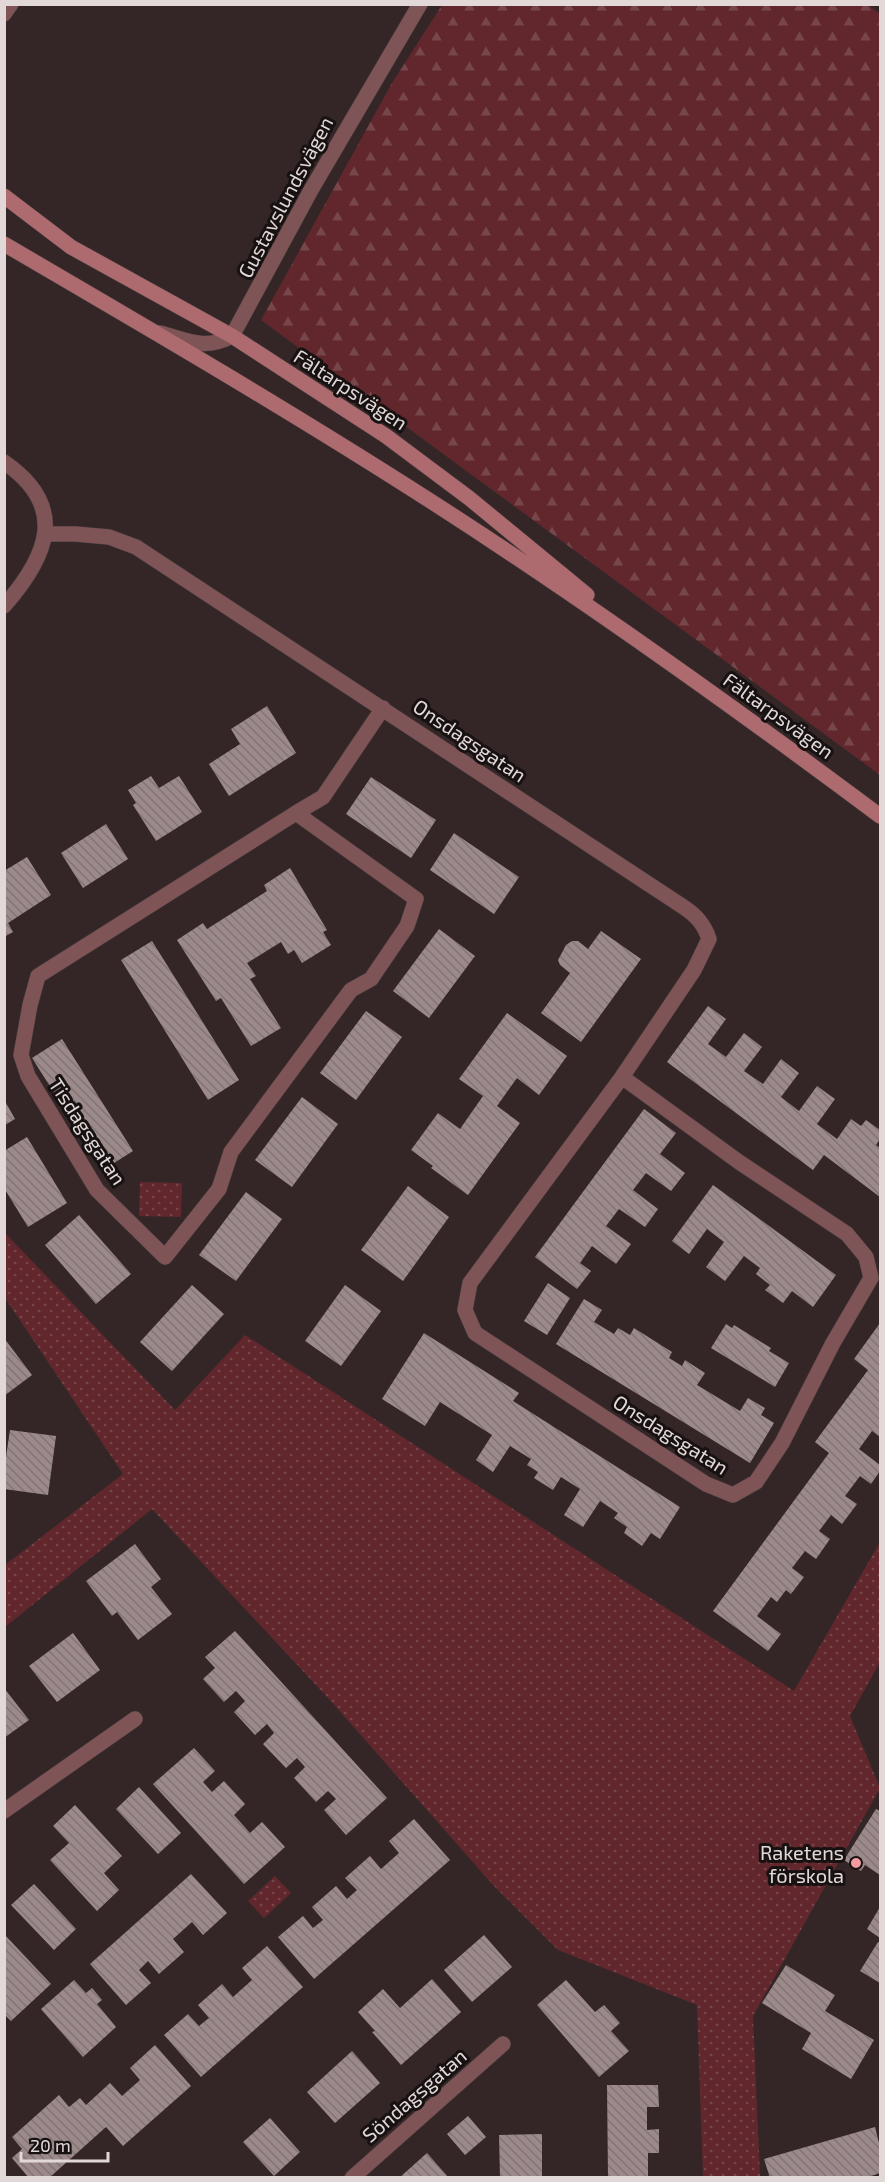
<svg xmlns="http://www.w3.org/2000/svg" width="885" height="2182" font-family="'Exo 2',sans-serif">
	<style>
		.forest { fill: url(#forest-firs) }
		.park { fill: url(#park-dots) }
		.building { fill: url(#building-back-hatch) }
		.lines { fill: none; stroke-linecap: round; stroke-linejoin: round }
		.street-casing { stroke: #504243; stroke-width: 16 }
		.secondary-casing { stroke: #504243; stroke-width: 16 }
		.street { stroke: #7f5457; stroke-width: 15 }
		.secondary { stroke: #ae6b6f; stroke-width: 15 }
		.poi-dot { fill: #f49aa0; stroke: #171111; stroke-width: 2 }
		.labels { text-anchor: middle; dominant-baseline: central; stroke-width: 6; stroke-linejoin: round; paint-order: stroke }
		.street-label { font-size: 20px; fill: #e2d8d8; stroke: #171111 }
		.poi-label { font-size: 20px; fill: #e2d8d8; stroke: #171111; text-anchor: end }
	</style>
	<defs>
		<pattern id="forest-firs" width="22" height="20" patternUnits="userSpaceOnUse" patternTransform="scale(1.5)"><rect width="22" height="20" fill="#61272d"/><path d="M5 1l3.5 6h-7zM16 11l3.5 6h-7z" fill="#77464b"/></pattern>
		<pattern id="park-dots" width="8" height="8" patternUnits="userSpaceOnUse" patternTransform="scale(1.5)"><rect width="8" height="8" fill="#61272d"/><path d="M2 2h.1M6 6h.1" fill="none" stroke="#77464b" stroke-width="1.8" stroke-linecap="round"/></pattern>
		<pattern id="building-back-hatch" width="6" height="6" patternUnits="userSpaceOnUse" patternTransform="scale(1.5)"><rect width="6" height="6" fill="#9c8a8b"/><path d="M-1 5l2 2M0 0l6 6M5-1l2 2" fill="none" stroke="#827475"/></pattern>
	</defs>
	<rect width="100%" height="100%" fill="#342627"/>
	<path class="forest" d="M868,5L880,14V775L261,320L392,83L442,5Z"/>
	<path class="park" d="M140,1182L182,1183L181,1217L139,1216Z
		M5,1233L175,1410L245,1335L794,1691L880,1542V1662L850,1716L880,1788L753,2016L760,2177H703L697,2005L558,1950L494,1886L329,1699L152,1509L5,1627V1565L123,1474L5,1298Z
		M275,1876L291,1893L264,1918L248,1901Z"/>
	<path class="building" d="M267,706L296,753L229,796L209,764L240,744L231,729Z
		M151,776L159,788L179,776L202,812L156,841L133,805L136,803L128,790Z
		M371,777L436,820L411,858L346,814Z
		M106,824L128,859L83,888L61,853Z
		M454,833L519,877L494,914L430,870Z
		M27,857L51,895L8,923L13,932L4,937V871Z
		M290,868L327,930L323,932L331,945L302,963L294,950L288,954L281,942L247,963L256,976L250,979L281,1028L251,1046L221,998L216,1001L177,940L203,923L207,929L267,891L264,885Z
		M439,929L475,956L429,1018L393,991Z
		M601,931L641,959L581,1042L541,1013L570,973L560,965L558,960L566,945L572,941H578L588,949Z
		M152,941L239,1080L208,1100L121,960Z
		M708,1006L726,1019L708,1044L726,1057L744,1033L762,1047L744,1071L763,1084L781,1059L799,1073L781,1097L799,1111L817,1086L835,1099L817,1124L837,1139L851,1119L861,1126L866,1120L880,1130V1139L876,1145L880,1148V1197L824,1155L813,1170L667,1062Z
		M366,1011L402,1037L356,1100L320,1073Z
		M507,1013L567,1056L539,1095L517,1078L497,1106L520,1123L468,1195L431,1168L433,1166L411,1150L438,1113L460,1129L483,1096L459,1079Z
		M62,1039L133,1151L103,1170L32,1058Z
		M302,1097L338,1124L292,1187L255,1160Z
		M5,1101L15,1119L5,1125Z
		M644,1109L676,1133L660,1154L685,1173L671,1191L646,1173L633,1190L658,1209L645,1227L619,1209L606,1226L631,1244L616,1264L592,1246L580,1263L591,1271L577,1289L535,1257Z
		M27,1137L67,1203L28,1227L4,1188V1151Z
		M713,1185L836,1275L813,1307L792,1291L783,1303L765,1290L770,1285L756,1274L760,1268L744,1256L725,1281L706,1267L724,1242L707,1229L689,1254L672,1241Z
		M408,1186L449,1217L403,1281L361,1250Z
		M246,1192L282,1219L236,1281L199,1255Z
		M79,1215L131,1274L96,1304L45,1245Z
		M548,1283L570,1298L547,1335L524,1321Z
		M192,1285L224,1314L172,1371L140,1342Z
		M345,1285L381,1311L341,1366L305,1341Z
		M584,1299L602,1310L594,1322L614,1334L618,1328L630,1335L634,1328L672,1352L669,1358L682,1366L685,1360L705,1373L697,1385L740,1411L748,1398L765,1408L761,1415L774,1423L750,1463L556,1344Z
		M880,1323V1437L872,1431L859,1449L880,1465V1471L871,1484L860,1476L845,1496L857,1504L842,1524L831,1515L819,1531L830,1539L816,1559L805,1551L792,1568L804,1577L791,1594L786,1590L777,1602L771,1597L757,1616L781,1634L768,1651L713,1611L829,1453L815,1442L868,1370L854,1359Z
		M726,1324L732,1328L734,1325L771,1348L769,1351L789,1363L775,1387L711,1348Z
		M424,1333L519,1393L513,1401L680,1507L660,1539L651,1533L642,1546L624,1533L627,1527L614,1518L618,1513L600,1501L583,1527L564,1515L580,1489L561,1477L553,1490L534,1478L538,1472L527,1465L531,1459L510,1446L493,1472L476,1460L492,1435L440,1402L425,1426L382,1399Z
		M4,1338L32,1375L4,1396Z
		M10,1430L56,1436L48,1495L4,1489V1470Z
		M135,1544L161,1579L151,1587L172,1614L138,1640L117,1612L112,1616L86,1581Z
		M235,1631L387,1798L346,1835L324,1810L336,1799L328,1791L316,1802L294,1778L305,1767L297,1758L286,1768L263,1744L274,1733L267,1724L255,1735L234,1712L245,1701L236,1691L224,1702L203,1679L215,1668L205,1657Z
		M73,1633L100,1670L57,1702L29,1666Z
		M4,1688L29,1720L4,1738Z
		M194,1748L215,1771L203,1782L212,1792L224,1781L245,1804L234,1815L250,1833L262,1822L285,1847L244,1884L153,1784Z
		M139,1787L181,1833L158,1854L116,1809Z
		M75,1805L122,1856L104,1873L119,1890L97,1911L50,1860L69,1843L53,1826Z
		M876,1809L880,1811V1875L865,1865L861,1871L844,1860Z
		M414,1819L450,1860L314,1979L278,1937L303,1916L313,1928L323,1920L312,1907L336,1886L347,1899L357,1890L345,1878L370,1856L381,1869L399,1853L389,1841Z
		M191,1874L227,1913L203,1935L192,1922L173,1939L184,1952L159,1974L148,1961L139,1970L151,1983L126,2005L90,1964Z
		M34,1884L76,1929L54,1950L11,1905Z
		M880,1907V1938L867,1929Z
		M4,1934L51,1984L11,2021L4,2014Z
		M484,1935L512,1967L472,2002L444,1970Z
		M878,1942L880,1943V1983L860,1971Z
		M267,1946L303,1987L201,2077L164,2035L188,2014L199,2026L209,2018L198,2005L222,1984L233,1997L252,1980L242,1968Z
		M786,1965L835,1995L825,2011L874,2040L851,2079L802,2049L811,2033L762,2003Z
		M432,1979L461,2012L401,2065L372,2032L375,2031L358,2012L383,1989L400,2008Z
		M74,1980L86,1993L92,1988L102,2000L97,2004L116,2027L83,2057L41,2009Z
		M566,1980L595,2012L604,2005L620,2023L611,2031L629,2051L599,2077L537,2005Z
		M155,2045L191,2086L123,2146L106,2127L49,2178H29L12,2158L22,2149L12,2137L59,2095L69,2107L80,2098L86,2105L110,2083L122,2096L140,2080L130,2068Z
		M352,2051L380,2083L335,2123L307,2092Z
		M607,2085H658L659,2107H647V2130L659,2129V2153H648V2178H608Z
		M468,2116L486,2137L465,2155L447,2134Z
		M270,2118L300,2152L274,2176L243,2142Z
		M875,2127L880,2147V2173L865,2178H770L764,2159Z
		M542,2134V2178H500L499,2135Z
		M427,2153L449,2178H399Z"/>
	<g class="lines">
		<g class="street-casing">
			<path id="street" d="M4,14L11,4
				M160,333C188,340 204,351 232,336L311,190L420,4
				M4,462C68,506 49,555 4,606
				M46,534H75L109,537L136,547L682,906C696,915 704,924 709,939L694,970L622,1077L470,1283L465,1310L475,1333L706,1484L733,1495L756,1482L782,1443L833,1343L871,1278L866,1257L847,1234L739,1162L622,1077
				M296,813L416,899L407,926L371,979L351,990L231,1152L219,1189L165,1257L97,1190L28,1076L21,1055L30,1005L38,976L296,813L323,797L383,708
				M4,1811L135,1719
				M352,2178L503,2044"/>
		</g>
		<g class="secondary-casing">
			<path id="secondary" d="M4,196L71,247L232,336L386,436L469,498L587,595
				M4,244C148,328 292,412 432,502C586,601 734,707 880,816"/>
		</g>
		<use href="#street" class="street"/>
		<use href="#secondary" class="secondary"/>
	</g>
	<circle class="poi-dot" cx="856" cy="1863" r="6"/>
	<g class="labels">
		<g class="street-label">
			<text transform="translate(285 197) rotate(-62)">Gustavslundsvägen</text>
			<text transform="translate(351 389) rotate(33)">Fältarpsvägen</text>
			<text transform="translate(779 715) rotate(36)">Fältarpsvägen</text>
			<text transform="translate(470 740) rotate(34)">Onsdagsgatan</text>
			<text transform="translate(88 1131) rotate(57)">Tisdagsgatan</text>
			<text transform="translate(671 1434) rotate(32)">Onsdagsgatan</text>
			<text transform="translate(414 2095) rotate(-41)">Söndagsgatan</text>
		</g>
		<g class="poi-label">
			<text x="844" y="1852">Raketens<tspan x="844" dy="23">förskola</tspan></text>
		</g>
	</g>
	<rect width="885" height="2182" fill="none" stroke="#e2d8d8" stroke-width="12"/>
	<path d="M21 2152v9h87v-9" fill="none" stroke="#e2d8d8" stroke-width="3"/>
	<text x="30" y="2152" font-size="18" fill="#e2d8d8" stroke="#171111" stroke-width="4.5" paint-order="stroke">20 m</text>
</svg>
